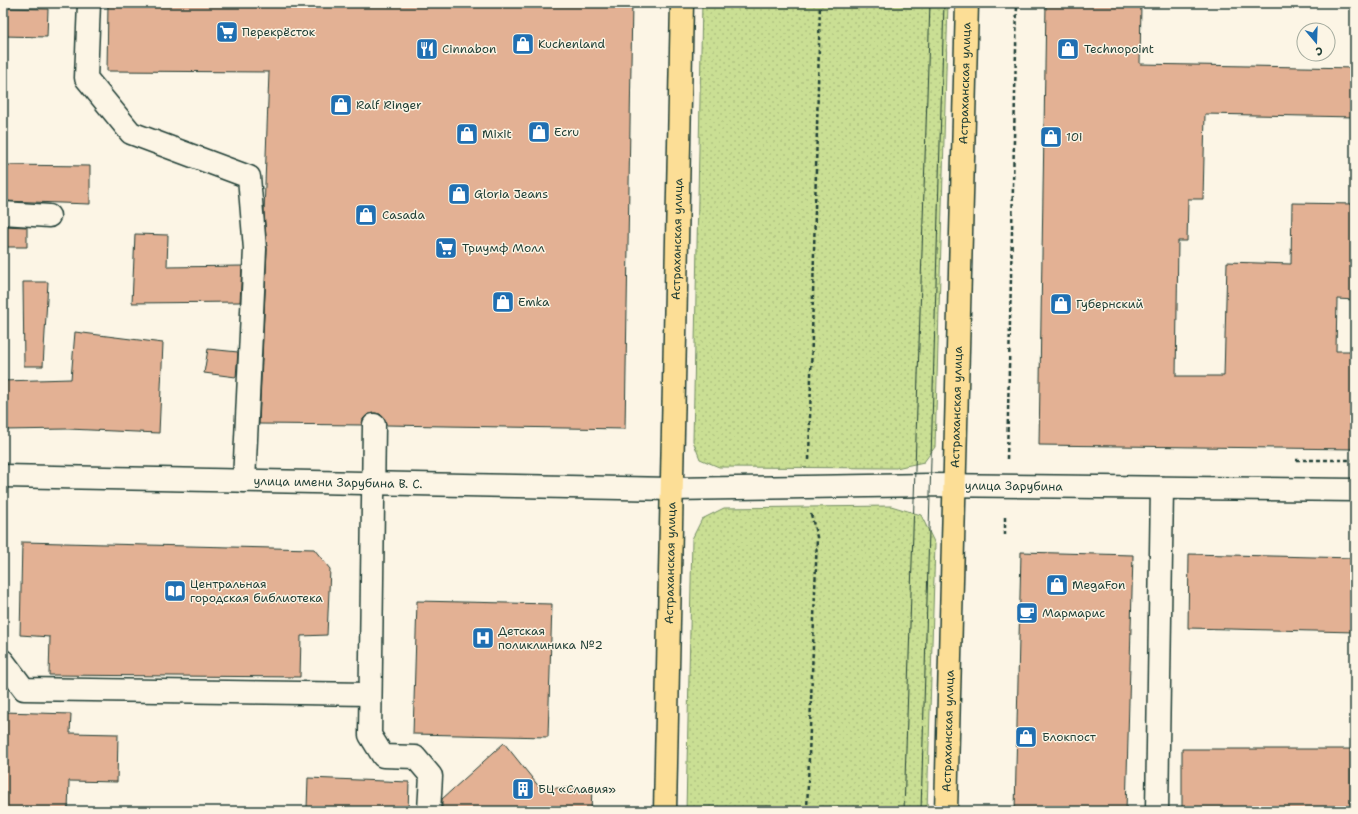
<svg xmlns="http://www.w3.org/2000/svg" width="1358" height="814" font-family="'Shantell Sans',sans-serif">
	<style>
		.park { fill: url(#park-dots); stroke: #748e64 }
		.building { fill: #e3b194; stroke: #1f3d34 }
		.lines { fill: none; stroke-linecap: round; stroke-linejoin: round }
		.minor-casing { stroke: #1f3d34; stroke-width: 25 }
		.major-casing { stroke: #1f3d34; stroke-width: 25 }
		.path { stroke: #1f3d34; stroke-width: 2.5; stroke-dasharray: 4 3; stroke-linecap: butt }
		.minor { stroke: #fcf5e5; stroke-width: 22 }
		.major { stroke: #fcde96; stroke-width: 22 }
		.tram { stroke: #1f3d34; stroke-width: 1 }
		.labels { text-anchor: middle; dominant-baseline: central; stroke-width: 3; stroke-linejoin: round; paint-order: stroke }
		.poi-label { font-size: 12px; fill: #1f3d34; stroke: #fcf5e5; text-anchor: start }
		.street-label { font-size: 12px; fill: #1f3d34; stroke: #fcf5e5 }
	</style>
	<defs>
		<pattern id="park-dots" width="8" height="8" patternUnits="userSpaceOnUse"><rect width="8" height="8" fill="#cadf94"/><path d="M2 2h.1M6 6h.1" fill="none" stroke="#adc080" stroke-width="1.8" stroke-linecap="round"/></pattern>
	</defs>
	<rect width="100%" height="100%" fill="#fcf5e5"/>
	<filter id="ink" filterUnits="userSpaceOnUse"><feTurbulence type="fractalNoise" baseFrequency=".025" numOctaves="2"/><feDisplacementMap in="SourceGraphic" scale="8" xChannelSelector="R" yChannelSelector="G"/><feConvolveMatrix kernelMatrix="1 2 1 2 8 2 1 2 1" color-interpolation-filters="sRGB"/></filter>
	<g filter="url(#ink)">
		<path class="park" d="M702,3H948L935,447L924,462L896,468L719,467L700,459L693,441Z
			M891,506L921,515L935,544L927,811H686L692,539L702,519L724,508Z"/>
		<path class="building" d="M108,3H632L625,429L386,425L385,419L380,414L375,413L368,414L363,419L362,425L259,424L267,250L264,212L269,72L107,71Z
			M1046,3H1141L1140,64L1355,68V117L1205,114L1203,199H1188L1187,241H1178L1176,376H1224L1227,262L1291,264L1292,203L1355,204V300L1337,299L1336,351H1355V449L1039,445Z
			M3,8L48,9L47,37L3,36Z
			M3,165L90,166V204L3,201Z
			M3,226L27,227V247H3Z
			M135,234L168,235L167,267L242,266L240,302L132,303Z
			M23,282H48L43,366H24Z
			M75,332L163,343L159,433L68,429L3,430V381L71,379Z
			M208,349L238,352L236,377L204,373Z
			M22,542L314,549L330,569L327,635L301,636L300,677L49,675L50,637L20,635Z
			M1021,552L1133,555L1126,811H1015Z
			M1189,554L1355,558V632L1188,628Z
			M417,601L552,604L548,737L413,734Z
			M3,712L71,714L70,733L118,734L117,782L69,781L68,811H3Z
			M504,743L540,788H592L591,811H442V799Z
			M1182,749H1351V811H1182Z
			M308,778L409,782L408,811L307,808Z"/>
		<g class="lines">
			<g class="minor-casing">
				<g id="minor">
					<path d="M89,3L86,78L131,133L249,177L255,249L244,481"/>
					<path d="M3,213L49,216"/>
					<path d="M374,425L370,735L383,756L415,757L431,776L429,811"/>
					<path id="s1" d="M3,476L672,489L931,485L1355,490"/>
					<path d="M3,661L24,689L369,694"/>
					<path d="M1157,811L1162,488"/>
				</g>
			</g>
			<g class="major-casing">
				<g id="major">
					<path id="s2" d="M665,811L682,3"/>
					<path id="s3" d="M946,811L967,3"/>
				</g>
			</g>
			<path class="path" d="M1007,459L1017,3
				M809,460L820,3
				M1296,460H1355
				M1005,535V514
				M807,811L817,537L811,514"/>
			<use href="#minor" class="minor"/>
			<use href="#major" class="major"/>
			<path class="tram" d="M904,811L930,3
				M921,811L944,3"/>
		</g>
	</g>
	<defs>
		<g id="supermarket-square" transform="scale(1.15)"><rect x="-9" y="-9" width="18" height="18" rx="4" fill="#1f6fb2" stroke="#fcf5e5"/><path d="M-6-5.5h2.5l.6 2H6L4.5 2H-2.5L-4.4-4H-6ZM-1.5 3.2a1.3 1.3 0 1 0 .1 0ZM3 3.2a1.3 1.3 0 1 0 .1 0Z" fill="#fff"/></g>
		<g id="shop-square" transform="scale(1.15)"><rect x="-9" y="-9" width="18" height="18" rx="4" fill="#1f6fb2" stroke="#fcf5e5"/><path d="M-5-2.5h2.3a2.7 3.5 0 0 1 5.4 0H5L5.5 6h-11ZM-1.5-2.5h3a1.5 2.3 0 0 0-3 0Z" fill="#fff"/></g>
		<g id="restaurant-square" transform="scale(1.15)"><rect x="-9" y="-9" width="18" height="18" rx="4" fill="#1f6fb2" stroke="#fcf5e5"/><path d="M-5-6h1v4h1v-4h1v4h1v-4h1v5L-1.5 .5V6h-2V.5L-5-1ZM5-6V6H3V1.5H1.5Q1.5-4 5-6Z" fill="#fff"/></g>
		<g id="library-square" transform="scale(1.15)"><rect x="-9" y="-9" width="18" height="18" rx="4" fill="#1f6fb2" stroke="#fcf5e5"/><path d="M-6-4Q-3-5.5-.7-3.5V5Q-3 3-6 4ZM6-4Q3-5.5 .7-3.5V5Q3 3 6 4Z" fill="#fff"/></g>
		<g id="cafe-square" transform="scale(1.15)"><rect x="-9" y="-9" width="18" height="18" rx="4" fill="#1f6fb2" stroke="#fcf5e5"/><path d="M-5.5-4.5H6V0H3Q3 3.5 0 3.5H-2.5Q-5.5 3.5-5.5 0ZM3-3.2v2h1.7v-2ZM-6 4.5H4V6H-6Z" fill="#fff"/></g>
		<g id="hospital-square" transform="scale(1.15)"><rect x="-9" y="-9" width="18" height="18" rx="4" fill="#1f6fb2" stroke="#fcf5e5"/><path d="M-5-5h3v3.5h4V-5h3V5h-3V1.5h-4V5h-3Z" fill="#fff"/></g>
		<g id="building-square" transform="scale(1.15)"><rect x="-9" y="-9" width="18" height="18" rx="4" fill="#1f6fb2" stroke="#fcf5e5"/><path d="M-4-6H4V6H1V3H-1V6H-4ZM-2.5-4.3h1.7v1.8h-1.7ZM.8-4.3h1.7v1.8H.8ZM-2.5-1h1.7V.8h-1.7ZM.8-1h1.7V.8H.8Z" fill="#fff"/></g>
	</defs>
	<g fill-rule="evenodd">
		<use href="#supermarket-square" x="227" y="32"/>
		<use href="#shop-square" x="523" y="44"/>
		<use href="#restaurant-square" x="427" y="49"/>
		<use href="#shop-square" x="1068" y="49"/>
		<use href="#shop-square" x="341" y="105"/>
		<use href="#shop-square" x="539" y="132"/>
		<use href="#shop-square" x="467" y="134"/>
		<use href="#shop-square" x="1051" y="137"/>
		<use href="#shop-square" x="459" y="194"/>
		<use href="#shop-square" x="366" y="215"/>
		<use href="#supermarket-square" x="446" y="248"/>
		<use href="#shop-square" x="503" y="302"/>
		<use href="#shop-square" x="1061" y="304"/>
		<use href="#shop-square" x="1057" y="585"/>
		<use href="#library-square" x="175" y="591"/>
		<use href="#cafe-square" x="1027" y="613"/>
		<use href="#hospital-square" x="483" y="638"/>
		<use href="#shop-square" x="1026" y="737"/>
		<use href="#building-square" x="523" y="789"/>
	</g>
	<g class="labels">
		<g class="poi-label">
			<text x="242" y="32">Перекрёсток</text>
			<text x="538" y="44">Kuchenland</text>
			<text x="442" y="49">Cinnabon</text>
			<text x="1084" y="49">Technopoint</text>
			<text x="356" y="105">Ralf Ringer</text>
			<text x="554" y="132">Ecru</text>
			<text x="482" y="134">Mixit</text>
			<text x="1066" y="137">10i</text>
			<text x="474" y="194">Gloria Jeans</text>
			<text x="382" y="215">Casada</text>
			<text x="462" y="248">Триумф Молл</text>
			<text x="518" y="302">Emka</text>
			<text x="1076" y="304">Губернский</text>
			<text x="190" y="584">Центральная<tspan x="190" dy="14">городская библиотека</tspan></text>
			<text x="1072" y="585">MegaFon</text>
			<text x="1042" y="613">Мармарис</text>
			<text x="498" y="631">Детская<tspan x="498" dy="14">поликлиника №2</tspan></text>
			<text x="1042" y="737">Блокпост</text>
			<text x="538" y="789">БЦ «Славия»</text>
		</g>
		<g class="street-label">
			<text stroke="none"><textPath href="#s3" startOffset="728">Астраханская улица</textPath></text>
			<text stroke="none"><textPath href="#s2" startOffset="572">Астраханская улица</textPath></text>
			<text stroke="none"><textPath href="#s3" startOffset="404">Астраханская улица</textPath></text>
			<text stroke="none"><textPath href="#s1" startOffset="335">улица имени Зарубина В. С.</textPath></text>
			<text stroke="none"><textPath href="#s1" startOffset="1011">улица Зарубина</textPath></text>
			<text stroke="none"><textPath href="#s2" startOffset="248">Астраханская улица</textPath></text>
			<text stroke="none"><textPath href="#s3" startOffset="80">Астраханская улица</textPath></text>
		</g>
	</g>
	<rect width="1358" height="814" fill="none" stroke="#fcf5e5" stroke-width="16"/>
	<rect x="8" y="8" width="1342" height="798" fill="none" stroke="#1f3d34" stroke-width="1.5" filter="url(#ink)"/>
	<g transform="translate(1316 42) rotate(161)"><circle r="19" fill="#fcf5e5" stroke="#a4ab9e"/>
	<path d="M0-3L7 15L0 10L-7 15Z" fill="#1f6fb2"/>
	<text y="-6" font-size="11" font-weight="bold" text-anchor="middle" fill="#1f3d34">С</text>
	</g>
</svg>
